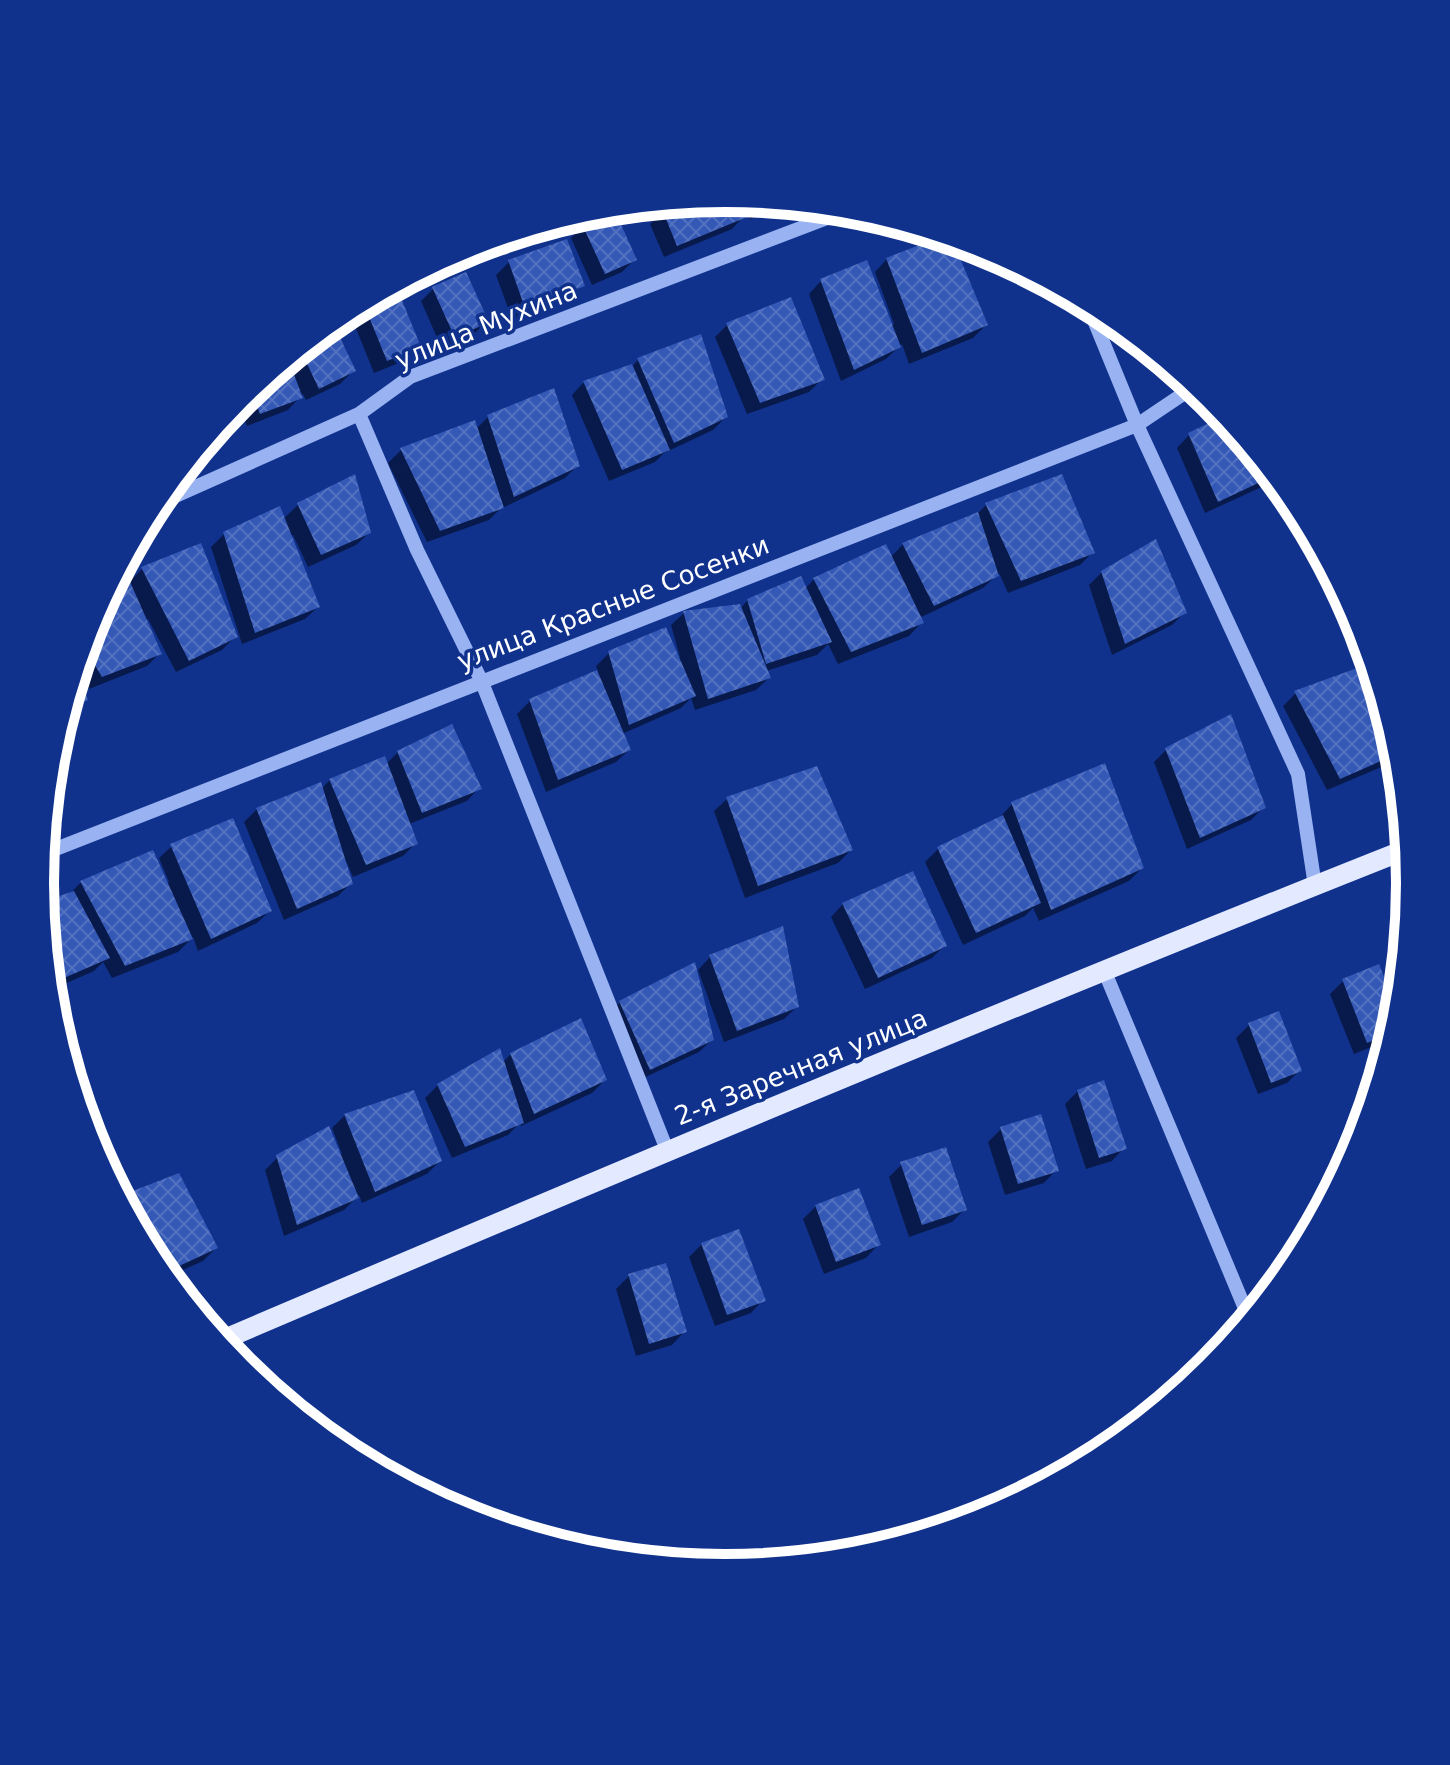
<svg xmlns="http://www.w3.org/2000/svg" width="1450" height="1765" font-family="'DejaVu Sans',sans-serif">
	<style>
		.shadow { fill: #0007 }
		.building { fill: url(#building-cross-hatch) }
		.lines { fill: none; stroke-linecap: round; stroke-linejoin: round }
		.minor { stroke: #98b2f2; stroke-width: 14 }
		.major { stroke: #e3e9ff; stroke-width: 20 }
		.labels { text-anchor: middle; dominant-baseline: central; stroke-width: 7; stroke-linejoin: round; paint-order: stroke }
		.street-label { font-size: 26px; fill: #fff; stroke: #10328d }
		.rim { fill: none; stroke: #fff; stroke-width: 10 }
	</style>
	<defs>
		<pattern id="building-cross-hatch" width="8" height="8" patternUnits="userSpaceOnUse" patternTransform="scale(2)"><rect width="8" height="8" fill="#3458b5"/><path d="M0 0l8 8M0 8l8-8" fill="none" stroke="#5271c0"/></pattern>
	</defs>
	<rect width="100%" height="100%" fill="#10328d"/>
	<path class="shadow" d="M725,198L737,199L744,216L732,229L664,257L650,224L663,211L686,201Z
		M743,199L790,204L750,219Z
		M583,225L635,259L622,272L592,285L571,238Z
		M887,259L986,325L973,338L909,364L902,344L886,359L841,381L809,294L821,281L891,326L894,324L875,272Z
		M509,262L582,285L569,298L512,319L496,275Z
		M433,289L486,322L473,335L442,349L421,301Z
		M366,308L419,347L406,360L374,373L353,321Z
		M331,324L353,371L340,384L306,400L303,394L288,410L247,426L238,402L241,398Z
		M728,324L822,379L809,392L747,414L715,337Z
		M638,360L726,417L713,430L664,453L655,462L609,481L572,395L584,382L633,365Z
		M488,417L578,465L565,478L500,509L489,520L427,542L388,463L401,450L474,423L476,429Z
		M1225,418L1274,477L1266,485L1205,513L1177,448L1189,435Z
		M223,420L228,432L216,445L195,453Z
		M354,476L369,533L356,545L308,567L293,535L290,536L318,607L305,619L242,644L211,547L224,534L283,519L298,505Z
		M986,505L1093,552L1080,565L1008,593L999,573L983,588L919,618L921,623L909,636L838,664L828,644L817,655L766,671L769,678L756,690L695,710L691,698L681,708L622,734L629,750L616,762L546,792L517,714L530,701L598,672L596,666L609,653L680,657L671,625L684,613L740,609L748,600L805,589L814,579L890,558L903,544L976,515Z
		M142,569L235,637L222,650L176,672L148,619L145,620L160,653L147,666L89,689L77,669L92,620Z
		M1102,572L1185,612L1172,625L1112,655L1089,585Z
		M1372,665L1397,749L1398,760L1327,790L1283,706L1296,693Z
		M76,675L86,700L73,713L63,718Z
		M1167,749L1264,807L1251,820L1187,849L1154,762Z
		M398,752L479,788L467,801L409,824L416,843L403,856L353,877L347,863L345,864L351,883L338,896L284,920L244,822L257,809L321,789L330,780L386,764Z
		M727,799L851,850L838,863L745,898L714,811Z
		M1012,804L1142,868L1129,881L1039,921L1033,908L1025,916L963,945L925,862L938,849L1000,819V817Z
		M172,846L270,911L257,923L198,951L193,937L178,952L112,978L103,962L94,971L51,990L42,904L69,895L81,882L166,884L169,882L159,858Z
		M843,904L945,945L932,958L865,989L831,917Z
		M710,957L797,1007L784,1019L724,1042L698,970Z
		M1343,981L1397,1016L1389,1040L1354,1054L1330,994Z
		M620,1002L712,1040L699,1052L637,1081L607,1015Z
		M1249,1025L1300,1070L1287,1083L1258,1094L1236,1038Z
		M511,1054L605,1080L592,1093L521,1126L520,1123L508,1135L452,1158L425,1098L438,1085L502,1063Z
		M1078,1091L1124,1148L1112,1161L1086,1169L1065,1104Z
		M345,1115L440,1161L427,1174L362,1203L359,1195L344,1210L284,1236L265,1170L278,1157L342,1154L332,1128Z
		M1001,1129L1056,1170L1044,1183L1005,1195L988,1142Z
		M902,1164L965,1209L952,1222L909,1237L889,1177Z
		M178,1176L216,1248L203,1261L167,1277L155,1263L121,1198Z
		M816,1206L878,1245L866,1258L824,1274L803,1219Z
		M702,1244L763,1300L751,1313L715,1326L689,1257Z
		M629,1276L684,1332L672,1345L636,1356L616,1289Z
		M1130,1431L1105,1452L1087,1462L1084,1455L1097,1442Z"/>
	<path class="building" d="M725,198L739,199L747,217L677,246L662,209L680,202Z
		M614,209L637,260L605,274L582,224Z
		M943,236L952,239L988,325L922,353L886,258Z
		M567,239L585,286L525,308L508,260Z
		M867,260L901,347L854,370L820,279Z
		M466,272L489,322L455,338L432,287Z
		M399,293L421,347L387,361L365,307Z
		M791,297L825,380L760,403L726,323Z
		M333,323L356,371L319,389L300,349Z
		M701,334L728,417L674,443L637,358Z
		M288,359L303,398L260,414L251,390Z
		M632,364L670,450L622,470L583,381Z
		M554,388L580,466L514,497L487,415Z
		M1224,416L1273,476L1218,502L1188,433Z
		M224,418L231,433L203,444Z
		M475,420L504,508L440,531L400,448Z
		M355,474L371,533L321,555L297,503Z
		M1062,474L1095,553L1021,581L985,503Z
		M280,506L320,607L255,633L223,532Z
		M978,512L999,576L934,606L902,543Z
		M1156,539L1187,613L1125,644L1101,571Z
		M201,543L238,637L189,661L141,567Z
		M886,544L924,623L851,652L813,578Z
		M127,575L162,654L102,677L84,647L92,620L113,581Z
		M801,576L832,642L766,664L747,599Z
		M740,604L771,678L708,699L683,611Z
		M666,627L696,696L629,725L608,651Z
		M1371,663L1397,754L1340,779L1294,691Z
		M597,670L631,750L558,780L529,699Z
		M77,672L88,700L64,712Z
		M1231,714L1266,808L1200,838L1165,748Z
		M452,724L482,789L422,813L397,751Z
		M385,756L418,844L366,865L329,779Z
		M1105,763L1144,868L1051,910L1011,802Z
		M817,766L853,850L758,886L726,797Z
		M321,782L353,884L297,909L256,808Z
		M1003,815L1041,903L976,933L937,847Z
		M233,818L272,911L211,939L170,844Z
		M153,850L193,939L125,966L80,881Z
		M913,871L947,946L878,978L842,903Z
		M74,891L110,958L50,984L42,902Z
		M783,926L799,1007L737,1031L709,955Z
		M695,962L714,1040L650,1070L619,1001Z
		M1379,964L1397,1011V1017L1392,1033L1367,1043L1342,979Z
		M1279,1011L1302,1071L1271,1083L1248,1023Z
		M581,1018L607,1080L534,1114L510,1053Z
		M500,1048L524,1123L465,1147L437,1084Z
		M1104,1080L1127,1149L1099,1158L1077,1090Z
		M414,1090L442,1161L375,1192L344,1114Z
		M1041,1114L1059,1171L1018,1184L1000,1127Z
		M329,1126L359,1198L297,1225L276,1155Z
		M946,1147L967,1210L922,1225L900,1162Z
		M179,1173L218,1248L164,1273L155,1263L120,1196Z
		M859,1188L881,1245L836,1262L815,1205Z
		M739,1229L766,1301L727,1315L701,1243Z
		M666,1263L687,1332L649,1344L628,1274Z
		M1136,1426L1105,1452L1101,1455L1096,1440Z"/>
	<g class="lines">
		<path class="minor" d="M1087,303L1137,425L1298,774L1315,886
			M359,414L417,550L481,680L667,1150
			M153,506L359,414L410,377L848,210
			M43,854L1137,425L1195,386
			M1104,970L1249,1318"/>
		<path class="major" d="M220,1341C613,1173 1008,1007 1407,849"/>
	</g>
	<g class="labels">
		<g class="street-label">
			<text transform="translate(486 325) rotate(-22)">улица Мухина</text>
			<text transform="translate(613 603) rotate(-21)">улица Красные Сосенки</text>
			<text transform="translate(801 1067) rotate(-22)">2-я Заречная улица</text>
		</g>
	</g>
	<path d="M0 0H1450V1765H0ZM54 883a671 671 0 1 1 1342 0a671 671 0 1 1-1342 0Z" fill="#10328d" fill-rule="evenodd"/>
	<path class="rim" d="M54 883a671 671 0 1 1 1342 0a671 671 0 1 1-1342 0Z"/>
</svg>
